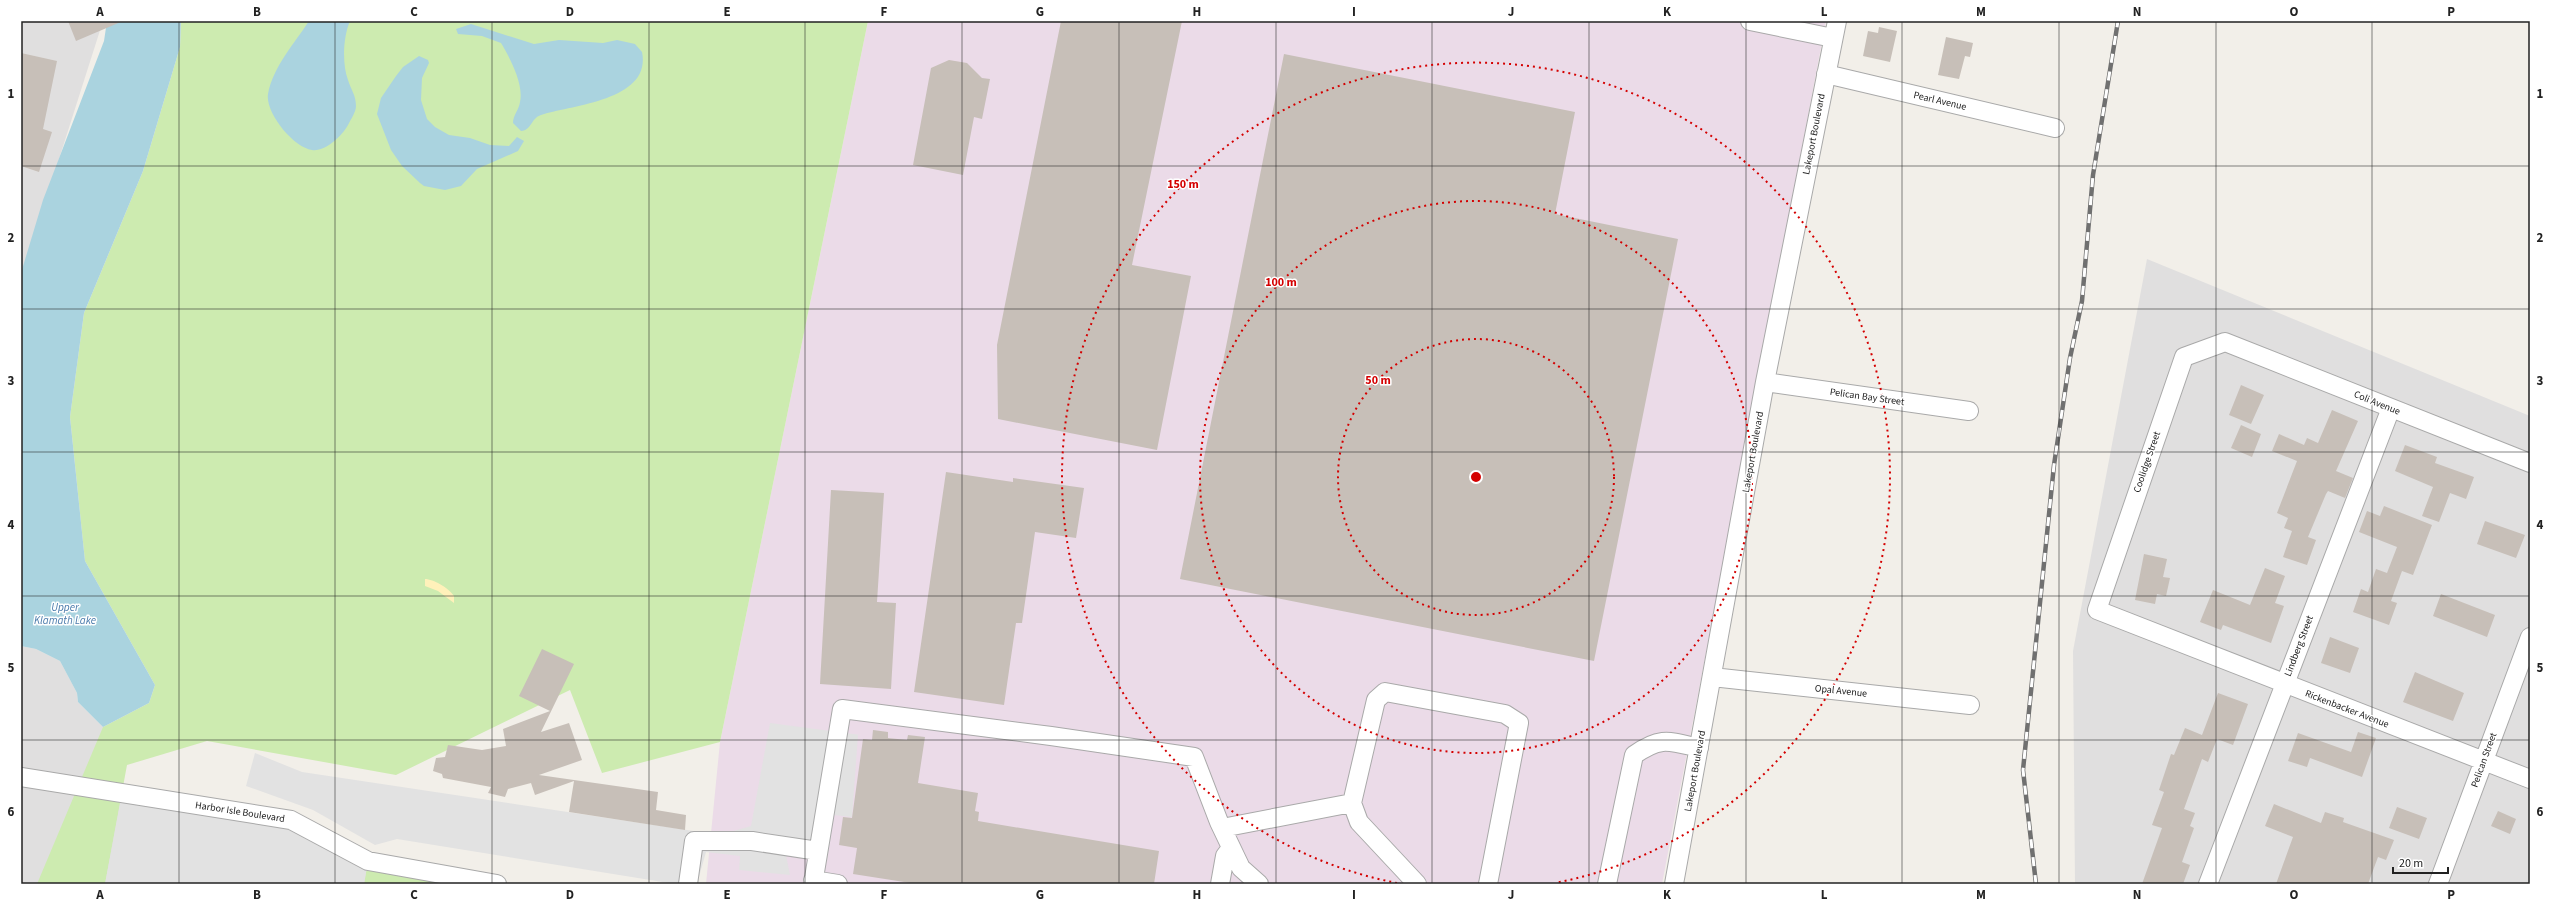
<svg xmlns="http://www.w3.org/2000/svg" width="2551" height="905" font-family="'Source Sans 3',sans-serif">
	<style>
		.residential { fill: #e0dfdf }
		.industrial { fill: #ebdbe8 }
		.grass { fill: #cdebb0 }
		.sand { fill: #fff1ba }
		.parking { fill: #e2e2e2 }
		.water { fill: #aad3df }
		.building { fill: #c7bfb8 }
		.lines { fill: none; stroke-linecap: round; stroke-linejoin: round }
		.minor-casing { stroke: #a9a9a9; stroke-width: 20 }
		.minor { stroke: #fff; stroke-width: 18 }
		.rail-casing { stroke: #707070; stroke-width: 4.5 }
		.rail { stroke: #fff; stroke-width: 3; stroke-dasharray: 9; stroke-linecap: butt }
		.grid { fill: none; stroke: #222; stroke-width: 1; stroke-opacity: 0.55 }
		.ring { fill: none; stroke: #d40000; stroke-width: 2; stroke-dasharray: 2 4 }
		.labels { text-anchor: middle; dominant-baseline: central; stroke-width: 3; stroke-linejoin: round; paint-order: stroke }
		.street-label { font-size: 10px; fill: #222; stroke: #fff }
		.water-label { font-size: 11px; font-style: italic; fill: #4a7aab; stroke: #fff }
		.centre { fill: #d40000; stroke: #fff; stroke-width: 2 }
		.ring-label { font-size: 12px; text-anchor: middle; font-weight: bold; fill: #d40000; stroke: #fff; stroke-width: 3; stroke-linejoin: round; paint-order: stroke }
		.neatline { fill: none; stroke: #222; stroke-width: 1.5 }
		.grid-label { font-size: 13px; text-anchor: middle; font-weight: bold; fill: #222 }
	</style>
	<rect width="100%" height="100%" fill="#f2efe9"/>
	<path class="residential" d="M21,21H103L21,278Z
		M2147,259L2530,416V884H2075L2073,651Z
		M21,646L36,649L60,661L77,693L78,702L103,727L122,793L368,861L506,884H21Z"/>
	<path class="industrial" d="M868,21H1826L1662,884H706L720,742Z"/>
	<path class="grass" d="M181,21H868L720,742L602,773L570,690L396,775L207,741L127,765L105,884H37L103,727L149,703L155,685L85,561L70,417L84,313L143,171L180,47Z
		M368,861L497,884H364Z"/>
	<path class="sand" d="M425,579C433,579 449,588 454,596V603L438,591L425,586Z"/>
	<path class="parking" d="M770,723L861,735H858L852,817L834,815L827,861L786,855L790,875L739,870L740,856L706,852L697,884H675L397,839L375,845L313,810L246,786L255,753L302,772L720,835L751,826Z
		M122,793L291,820L368,861L364,884H105Z"/>
	<path class="water" d="M107,21H181L180,47L143,171L84,313L70,417L85,561L155,685L149,703L103,727L78,702L77,693L60,661L36,649L21,646V273L43,200L104,41Z
		M309,21H350C343,37 342,64 348,80C351,90 356,95 356,106C356,112 351,119 348,125C342,136 325,152 312,150C294,148 265,113 268,94C273,67 294,44 309,21Z
		M471,24L534,44L559,40L603,43L617,40L635,44L642,52C652,101 570,105 541,115C531,118 532,130 521,131L513,123C513,115 519,110 520,102C524,84 510,58 501,43L482,36L458,34L456,29Z
		M419,56L428,60L429,63L422,78L421,100L427,119L435,127L449,135L470,138L490,145L509,146L517,137L524,141L518,151L477,169L461,186L445,190L424,186L420,183L402,166L391,150L377,114L381,98L396,76L403,67Z"/>
	<path class="building" d="M68,21H123L76,41Z
		M1061,21H1182L1132,265L1191,276L1157,450L998,419L997,345Z
		M1879,27L1897,31L1890,62L1863,56L1868,31L1878,33Z
		M1946,37L1973,43L1970,57L1965,56L1959,79L1938,75Z
		M21,53L57,61L43,129L52,132L39,172L21,166Z
		M1284,54L1575,112L1555,214L1678,239L1594,661L1180,579Z
		M949,60L967,63L982,78L990,79L982,119L974,117L963,175L913,165L931,68Z
		M2241,385L2264,395L2251,424L2229,415Z
		M2332,410L2358,421L2336,471L2353,478L2345,498L2328,491L2326,494L2308,537L2316,540L2307,565L2283,557L2292,531L2284,528L2288,518L2277,513L2297,461L2272,451L2279,434L2304,445L2307,438L2318,443Z
		M2241,425L2261,434L2252,457L2231,448Z
		M2405,445L2437,457L2435,463L2474,477L2466,499L2450,493L2439,522L2422,516L2433,487L2395,471Z
		M946,472L1013,482V478L1084,488L1076,538L1035,532L1022,623H1016L1004,705L914,692Z
		M831,490L884,493L877,602L896,603L891,689L820,684Z
		M2384,506L2432,525L2413,575L2402,571L2391,601L2397,603L2389,625L2353,612L2361,589L2368,592L2376,569L2387,573L2397,547L2359,532L2367,511L2380,516Z
		M2485,521L2525,535L2516,558L2477,544Z
		M2144,554L2167,559L2163,577L2170,578L2166,596L2157,594L2155,604L2135,600Z
		M2265,568L2285,576L2275,603L2284,606L2271,643L2223,625L2221,630L2200,622L2213,590L2250,605Z
		M2441,594L2495,615L2487,637L2433,616Z
		M2330,637L2359,648L2350,673L2321,663Z
		M542,649L574,664L541,732L569,723L582,760L539,775L658,792L656,810L686,815L685,830L569,812L574,781L535,795L531,783L508,789L505,797L488,793L491,787L443,778L442,774L433,771L436,758L445,757L448,745L482,750L506,746L503,729L550,711L519,696Z
		M2415,672L2464,693L2453,721L2403,702Z
		M2218,693L2248,704L2233,745L2217,739L2208,762L2202,759L2184,809L2195,813L2190,826L2194,828L2182,862L2190,865L2183,884H2142L2162,828L2152,825L2164,792L2159,790L2171,754L2174,755L2185,728L2202,735Z
		M873,730L888,732V738L907,740L908,735L925,737L918,783L978,793L975,811L979,812L978,821L1159,851L1154,884H917L853,874L857,848L839,845L843,817L852,818L863,739L872,740Z
		M2358,732L2376,738L2362,777L2310,758L2307,767L2288,761L2298,733L2351,752Z
		M2274,804L2321,823L2325,812L2344,818L2343,822L2394,840L2386,860L2378,857L2368,884H2276L2293,837L2265,826Z
		M2397,807L2427,818L2419,839L2389,828Z
		M2498,811L2516,819L2510,834L2491,826Z"/>
	<g class="lines">
		<g class="minor-casing">
			<path id="minor" d="M1750,21L1833,38
				M1826,74L2055,128
				M1765,382L1969,411
				M2530,463L2225,342L2184,357L2097,610L2530,779
				M1712,677L1970,705
				M21,777L291,820L368,861L497,884
				M1222,828L1352,803
				M813,880L838,884
				M688,884L694,841H752L818,851
				M813,884L842,709L1051,736L1194,757L1219,822L1241,868L1259,884
				M1220,884L1225,856L1231,848
				M1417,884L1359,822L1352,803L1376,700L1385,692L1505,714L1519,723L1488,884
				M1607,884L1634,755C1661,736 1669,741 1699,748
				M1674,884L1765,382L1837,21
				M2208,884L2391,408
				M2438,884L2530,637"/>
		</g>
		<use href="#minor" class="minor"/>
		<g class="rail-casing">
			<path id="rail" d="M2036,884L2023,770L2054,465L2070,358L2082,301L2093,175L2118,21"/>
		</g>
		<use href="#rail" class="rail"/>
	</g>
	<path class="grid" d="M179,21V884M335,21V884M492,21V884M649,21V884M805,21V884M962,21V884M1119,21V884M1276,21V884M1432,21V884M1589,21V884M1746,21V884M1902,21V884M2059,21V884M2216,21V884M2372,21V884M21,166H2530M21,309H2530M21,452H2530M21,596H2530M21,740H2530"/>
	<g class="ring">
		<circle cx="1476" cy="477" r="138"/>
		<circle cx="1476" cy="477" r="276"/>
		<path d="M1397 883A414 414 0 1 1 1555 883"/>
	</g>
	<g class="labels">
		<g class="street-label">
			<text transform="translate(1940 101) rotate(13)">Pearl Avenue</text>
			<text transform="translate(1814 134) rotate(-79)">Lakeport Boulevard</text>
			<text transform="translate(1867 397) rotate(8)">Pelican Bay Street</text>
			<text transform="translate(2377 403) rotate(22)">Coli Avenue</text>
			<text transform="translate(1753 452) rotate(-80)">Lakeport Boulevard</text>
			<text transform="translate(2147 462) rotate(-71)">Coolidge Street</text>
			<text transform="translate(2299 646) rotate(-69)">Lindberg Street</text>
			<text transform="translate(1841 691) rotate(6)">Opal Avenue</text>
			<text transform="translate(2347 709) rotate(21)">Rickenbacker Avenue</text>
			<text transform="translate(2484 760) rotate(-70)">Pelican Street</text>
			<text transform="translate(1695 771) rotate(-80)">Lakeport Boulevard</text>
			<text transform="translate(240 812) rotate(9)">Harbor Isle Boulevard</text>
		</g>
		<g class="water-label">
			<text x="65" y="607">Upper<tspan x="65" dy="13">Klamath Lake</tspan></text>
		</g>
	</g>
	<circle cx="1476" cy="477" r="6" class="centre"/>
	<g class="ring-label">
		<text x="1183" y="188">150 m</text>
		<text x="1281" y="286">100 m</text>
		<text x="1378" y="384">50 m</text>
	</g>
	<rect width="2551" height="905" fill="none" stroke="#ffffff" stroke-width="44"/>
	<path d="M2393 867v6h55v-6" fill="none" stroke="#222222" stroke-width="2"/>
	<text x="2399" y="867" font-size="12" fill="#222222" stroke="#ffffff" stroke-width="3" paint-order="stroke">20 m</text>
	<rect x="22" y="22" width="2507" height="861" class="neatline"/>
	<g class="grid-label">
		<text x="100" y="16">A</text>
		<text x="257" y="16">B</text>
		<text x="414" y="16">C</text>
		<text x="570" y="16">D</text>
		<text x="727" y="16">E</text>
		<text x="884" y="16">F</text>
		<text x="1040" y="16">G</text>
		<text x="1197" y="16">H</text>
		<text x="1354" y="16">I</text>
		<text x="1511" y="16">J</text>
		<text x="1667" y="16">K</text>
		<text x="1824" y="16">L</text>
		<text x="1981" y="16">M</text>
		<text x="2137" y="16">N</text>
		<text x="2294" y="16">O</text>
		<text x="2451" y="16">P</text>
		<text x="11" y="98">1</text>
		<text x="2540" y="98">1</text>
		<text x="11" y="242">2</text>
		<text x="2540" y="242">2</text>
		<text x="11" y="385">3</text>
		<text x="2540" y="385">3</text>
		<text x="11" y="529">4</text>
		<text x="2540" y="529">4</text>
		<text x="11" y="672">5</text>
		<text x="2540" y="672">5</text>
		<text x="11" y="816">6</text>
		<text x="2540" y="816">6</text>
		<text x="100" y="899">A</text>
		<text x="257" y="899">B</text>
		<text x="414" y="899">C</text>
		<text x="570" y="899">D</text>
		<text x="727" y="899">E</text>
		<text x="884" y="899">F</text>
		<text x="1040" y="899">G</text>
		<text x="1197" y="899">H</text>
		<text x="1354" y="899">I</text>
		<text x="1511" y="899">J</text>
		<text x="1667" y="899">K</text>
		<text x="1824" y="899">L</text>
		<text x="1981" y="899">M</text>
		<text x="2137" y="899">N</text>
		<text x="2294" y="899">O</text>
		<text x="2451" y="899">P</text>
	</g>
</svg>
